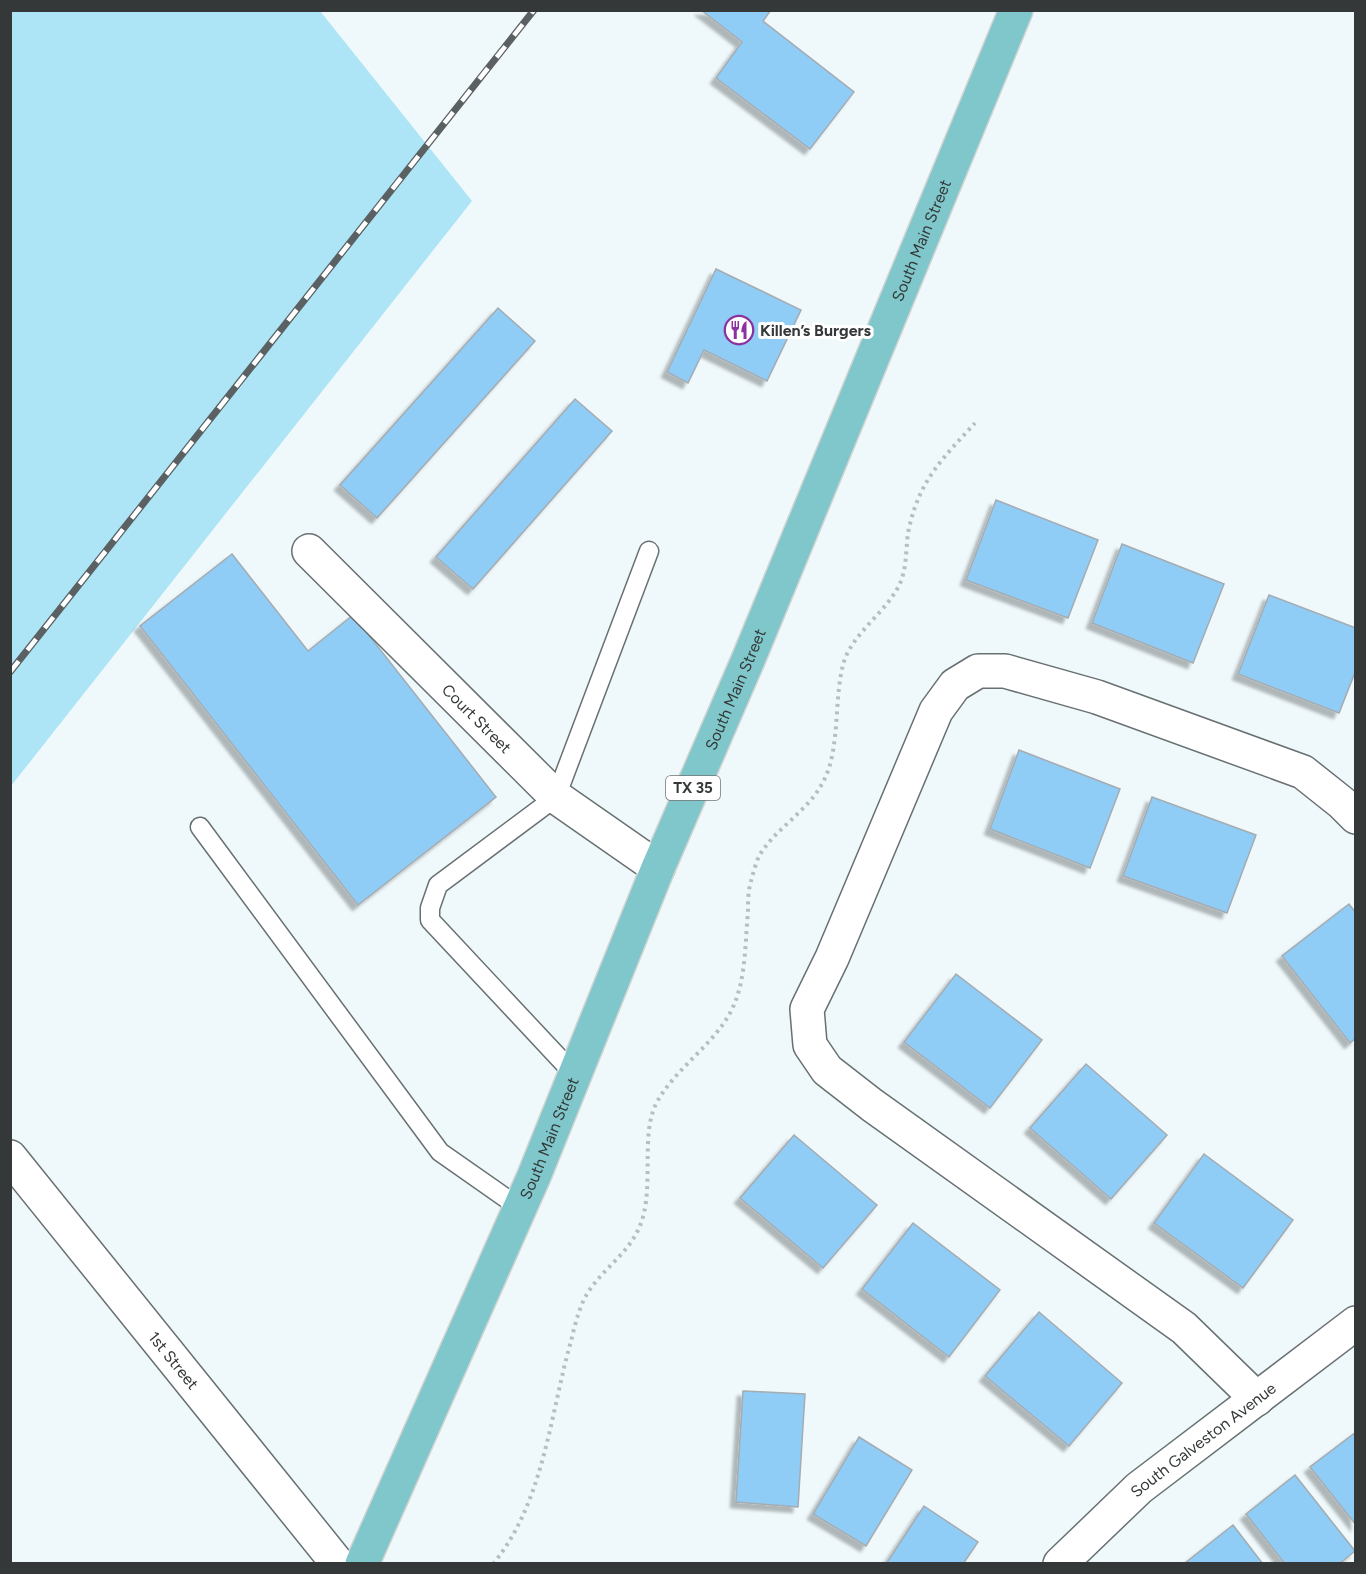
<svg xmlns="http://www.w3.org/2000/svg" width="1366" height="1574" font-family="Figtree,sans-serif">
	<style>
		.green { fill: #ade5f7 }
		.building { fill: #8fccf6; stroke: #a5acb1; stroke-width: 1.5; filter: url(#shadow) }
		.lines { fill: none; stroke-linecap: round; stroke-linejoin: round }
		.lane-casing { stroke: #687072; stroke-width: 21 }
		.street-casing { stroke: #687072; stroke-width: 36 }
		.primary-casing { stroke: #d2d3d3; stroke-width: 36 }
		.path { stroke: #b6bec0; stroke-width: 4; stroke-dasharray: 3 4.5; stroke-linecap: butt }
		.lane { stroke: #fff; stroke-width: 18 }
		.street { stroke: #fff; stroke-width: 33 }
		.primary { stroke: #7fc7ca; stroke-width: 33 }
		.rail-casing { stroke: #5b6062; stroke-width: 7 }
		.rail { stroke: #fff; stroke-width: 4.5; stroke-dasharray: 14; stroke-linecap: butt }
		.labels { text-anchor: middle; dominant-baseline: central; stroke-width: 6; stroke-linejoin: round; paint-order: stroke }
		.shield { fill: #fff; stroke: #717474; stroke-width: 1.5 }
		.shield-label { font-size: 15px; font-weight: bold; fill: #343839 }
		.street-label { font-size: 16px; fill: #343839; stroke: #fff }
		.poi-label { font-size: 16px; font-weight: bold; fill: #343839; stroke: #fff; text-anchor: start }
	</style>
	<defs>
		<filter id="shadow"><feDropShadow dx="-5.5" dy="5.5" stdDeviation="1.5" flood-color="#0004"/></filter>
	</defs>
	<rect width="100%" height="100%" fill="#eff8fb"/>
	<path class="green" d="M11,10L320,11L472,201L11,786Z"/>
	<path class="building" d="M701,10H771L763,21L854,92L810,149L716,78L742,42Z
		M716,269L801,310L767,381L704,350L688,383L667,372Z
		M498,308L535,341L377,518L340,485Z
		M575,399L612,431L473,589L436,557Z
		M996,500L1098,540L1068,618L966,580Z
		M1122,544L1224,584L1193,663L1092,623Z
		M232,554L308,651L353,615L496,797L358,905L140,626Z
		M1269,595L1356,628V670L1339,713L1238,674Z
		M1019,750L1120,789L1090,868L990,829Z
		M1152,797L1256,835L1227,913L1123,876Z
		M1349,904L1356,913V1038L1350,1043L1282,956Z
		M956,974L1042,1040L990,1108L904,1042Z
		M1086,1064L1167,1135L1111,1199L1030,1128Z
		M794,1135L877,1205L823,1268L740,1198Z
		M1204,1154L1293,1220L1243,1288L1154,1223Z
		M913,1223L1000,1290L949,1357L862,1289Z
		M1039,1312L1122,1383L1069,1446L985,1376Z
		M743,1391L805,1394L798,1507L736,1502Z
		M1356,1432V1525L1310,1467Z
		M859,1437L912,1470L866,1546L813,1514Z
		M1295,1475L1355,1551L1339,1564H1285L1246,1514Z
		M924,1506L978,1542L963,1564H886Z
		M1233,1525L1263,1564L1185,1563Z"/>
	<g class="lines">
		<g class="lane-casing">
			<path id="lane" d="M200,827L440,1152L520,1208
				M575,1075L430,920V908L438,885L556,797L649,551"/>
		</g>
		<g class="street-casing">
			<g id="street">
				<path id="s1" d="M309,551L556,797L658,868"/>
				<path id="s2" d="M10,1157L338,1564"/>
				<path d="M1257,1399L1184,1328L872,1105L827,1070L810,1045L807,1009L832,958L936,711L955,685L978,671H1005L1097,697L1303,772L1342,803L1356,817"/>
				<path id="s3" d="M1060,1564L1139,1488L1356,1323"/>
			</g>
		</g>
		<g class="primary-casing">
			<g id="primary">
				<path id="s4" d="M362,1564L534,1176L658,868L748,660L1016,10"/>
			</g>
		</g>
		<path class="path" d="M493,1564C544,1502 550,1415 571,1341C574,1329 577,1316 582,1304C594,1274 626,1258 639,1228C656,1191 639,1134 657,1102C677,1066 716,1044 733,1007C746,979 745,943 748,912C748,902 748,891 751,881C753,873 756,863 759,856C776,827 810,811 825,778C840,746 834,700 843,665C851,633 889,611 901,581C908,563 905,542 910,524C921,478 945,456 975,423"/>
		<use href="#lane" class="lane"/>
		<use href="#street" class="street"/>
		<use href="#primary" class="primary"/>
		<g class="rail-casing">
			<path id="rail" d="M10,672L534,10"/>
		</g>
		<use href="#rail" class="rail"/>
	</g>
	<defs>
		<g id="restaurant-ring" transform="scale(1.5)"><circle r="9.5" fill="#fff" stroke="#8b329e" stroke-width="1.5"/><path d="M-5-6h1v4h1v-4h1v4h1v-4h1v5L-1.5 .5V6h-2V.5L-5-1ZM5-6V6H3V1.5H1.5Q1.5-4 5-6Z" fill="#8b329e"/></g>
	</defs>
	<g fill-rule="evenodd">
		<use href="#restaurant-ring" x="739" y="330"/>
	</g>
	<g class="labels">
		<rect class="shield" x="666" y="776" width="54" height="24" rx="4.5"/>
		<g class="shield-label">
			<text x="693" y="788">TX 35</text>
		</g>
		<g class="street-label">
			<text stroke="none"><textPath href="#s4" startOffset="1437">South Main Street</textPath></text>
			<text stroke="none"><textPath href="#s4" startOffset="951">South Main Street</textPath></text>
			<text stroke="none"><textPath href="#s1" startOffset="237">Court Street</textPath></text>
			<text stroke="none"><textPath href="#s4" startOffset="465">South Main Street</textPath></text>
			<text stroke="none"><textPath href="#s2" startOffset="261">1st Street</textPath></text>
			<text stroke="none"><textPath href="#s3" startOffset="190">South Galveston Avenue</textPath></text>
		</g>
		<g class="poi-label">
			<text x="760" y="330">Killen’s Burgers</text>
		</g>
	</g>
	<rect width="1366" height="1574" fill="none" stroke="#343839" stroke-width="24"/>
</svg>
